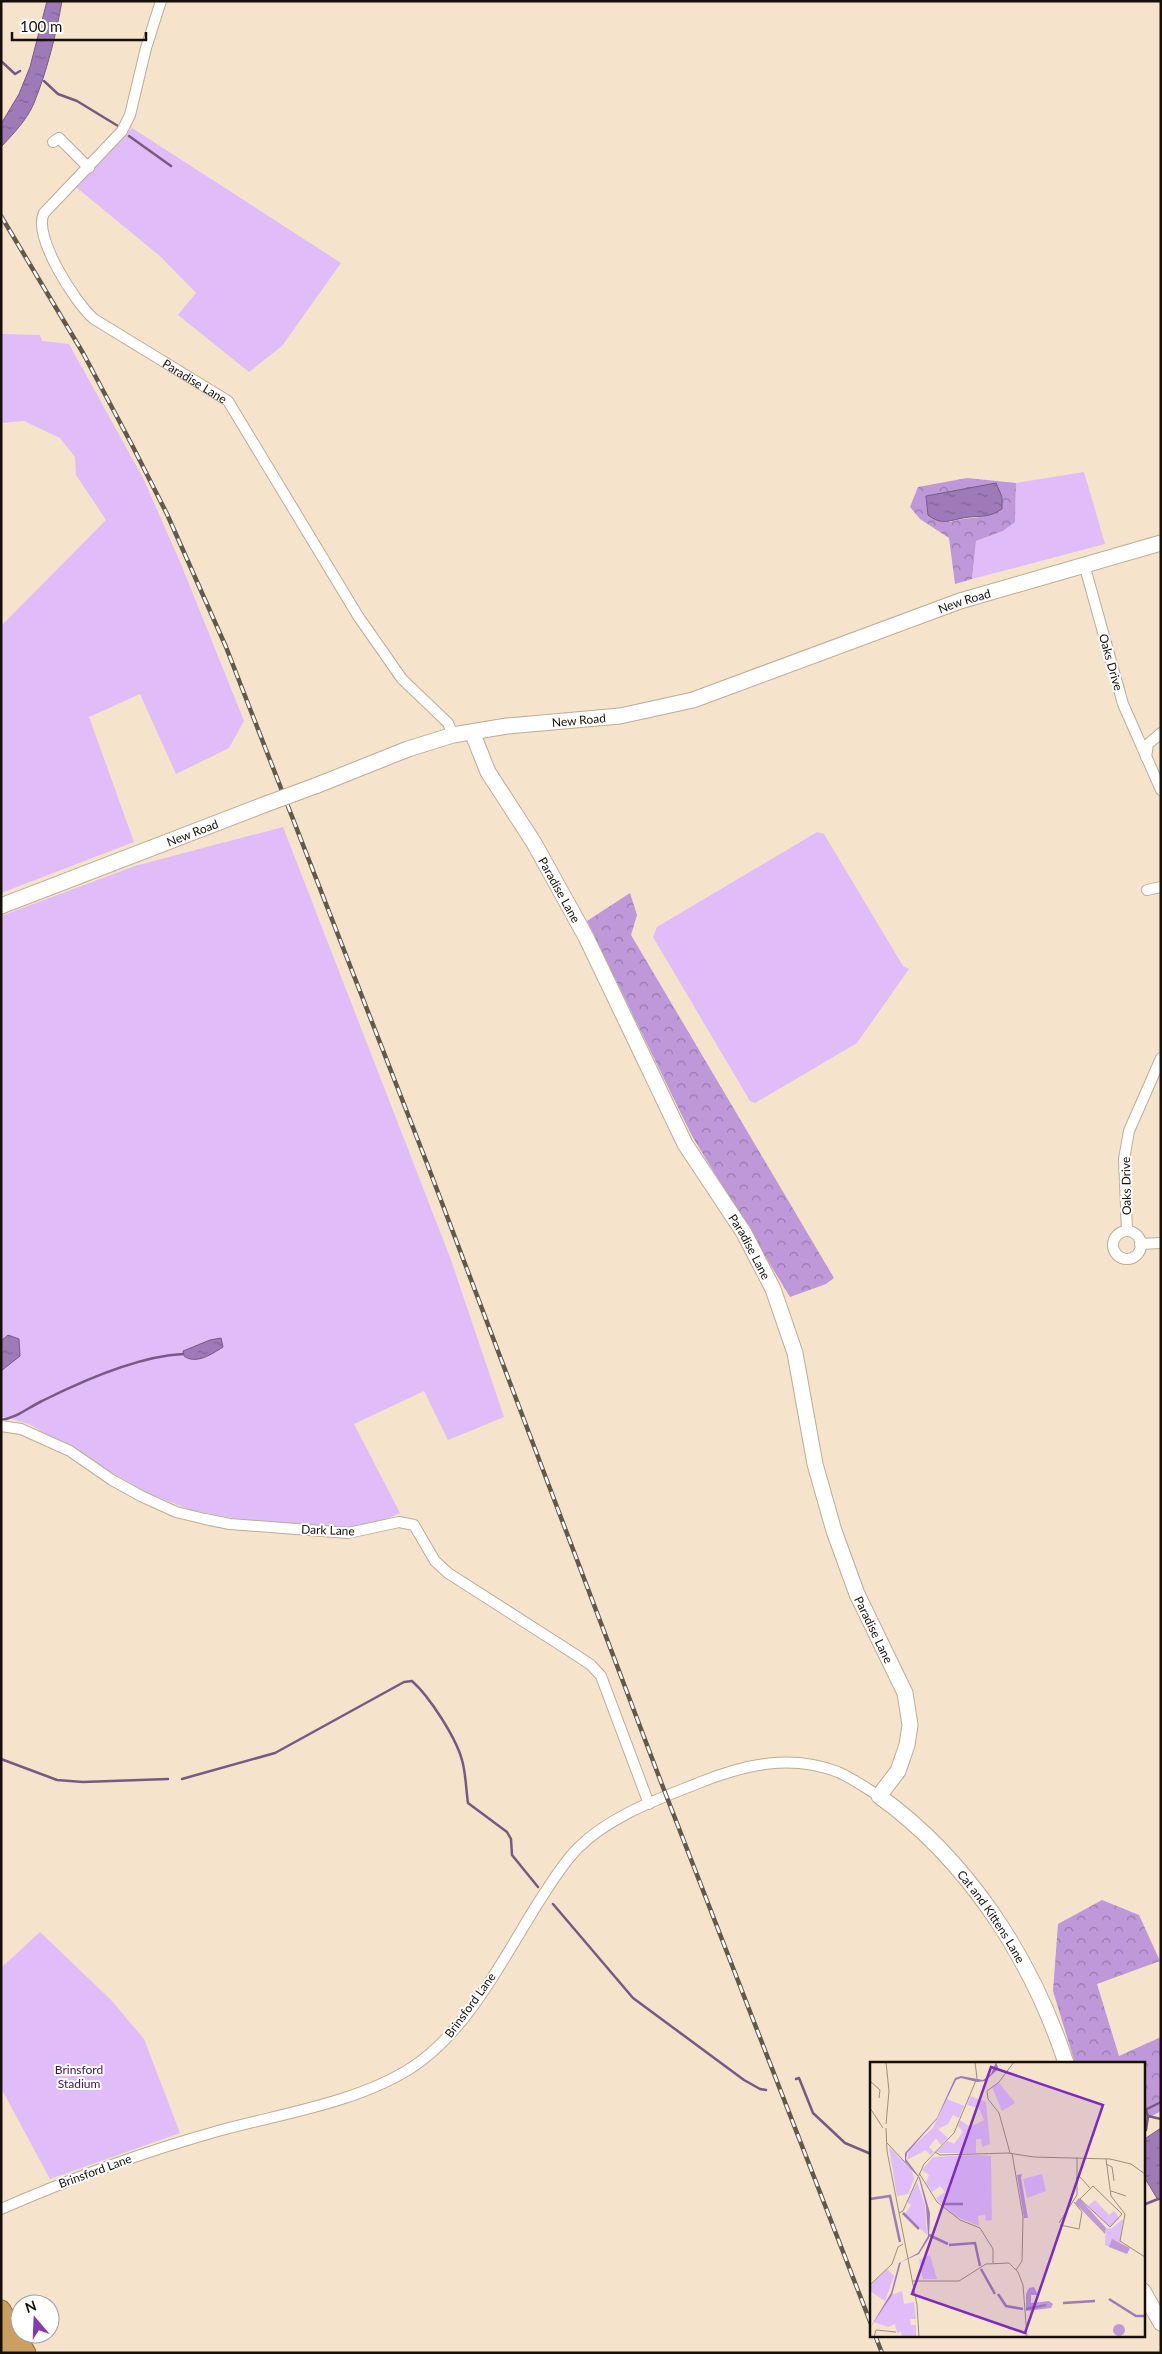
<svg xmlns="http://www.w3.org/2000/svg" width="1162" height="2354" font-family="Lato,sans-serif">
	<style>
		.green { fill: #e0bcf8 }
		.forest { fill: url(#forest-crowns); fill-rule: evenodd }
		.water { fill: url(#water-ripples); stroke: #765a83 }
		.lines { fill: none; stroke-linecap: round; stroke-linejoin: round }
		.stream { stroke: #765a83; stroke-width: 2.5 }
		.street-casing { stroke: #bdac95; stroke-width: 12 }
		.secondary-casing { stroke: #bdac95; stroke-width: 17 }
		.highway-casing { stroke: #8b6d41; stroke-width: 21 }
		.street { stroke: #fff; stroke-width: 10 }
		.secondary { stroke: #fff; stroke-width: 15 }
		.highway { stroke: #ca9f5f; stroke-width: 19 }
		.rail-casing { stroke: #63594b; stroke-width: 4.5 }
		.rail { stroke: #fff; stroke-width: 2.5; stroke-dasharray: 8; stroke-linecap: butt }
		.secondary-bridge-casing { stroke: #bdac95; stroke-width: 17; stroke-linecap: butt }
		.secondary-bridge { stroke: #fff; stroke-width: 15 }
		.labels { text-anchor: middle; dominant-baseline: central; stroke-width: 4; stroke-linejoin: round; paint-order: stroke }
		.street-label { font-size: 12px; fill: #161008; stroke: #fff }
		.park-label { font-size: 12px; fill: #420f5b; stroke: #fff }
		.inset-river { fill: none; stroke: #9f7ab8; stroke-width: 2.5 }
		.inset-road { fill: none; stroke: #9c8f7d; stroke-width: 1 }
		.view { fill: #7b2cbf; fill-opacity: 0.15; stroke: #7b2cbf; stroke-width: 2.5 }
		.inset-edge { fill: none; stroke: #161008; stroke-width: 2.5 }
	</style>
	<defs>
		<pattern id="forest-crowns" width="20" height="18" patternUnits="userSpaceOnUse" patternTransform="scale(1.25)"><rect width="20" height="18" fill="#be98d8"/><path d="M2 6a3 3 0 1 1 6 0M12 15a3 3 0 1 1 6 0" fill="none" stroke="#997bad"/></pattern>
		<pattern id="water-ripples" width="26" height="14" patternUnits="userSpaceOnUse" patternTransform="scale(1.25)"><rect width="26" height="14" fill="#9f7ab8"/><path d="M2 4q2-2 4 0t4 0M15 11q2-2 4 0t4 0" fill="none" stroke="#816394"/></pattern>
	</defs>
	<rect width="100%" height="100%" fill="#f5e3cb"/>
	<path class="green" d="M132,128L341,263L282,346L249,372L178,315L196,293L161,257L76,187Z
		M1,334L40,335L42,341L69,344L143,478L181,564L244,721L229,748L176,774L140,694L89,717L134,842L1,893V626L106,520L76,475L75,457L60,438L24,421L1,423Z
		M1084,472L1105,544L972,579L976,541L1003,531L1015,522L1016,483Z
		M283,827L451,1260L504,1417L448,1440L424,1391L354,1424L400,1513L368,1527H334L254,1522L191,1510L147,1493L29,1424L1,1416V916L135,866Z
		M817,832L824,834L903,966L909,969L857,1043L755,1103L750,1101L653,937L657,927Z
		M40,1932L111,2000L144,2039L180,2133L50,2179L1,2088V1968Z"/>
	<path class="forest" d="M967,478L1016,483L1015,522L1003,531L976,541L972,579L955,584L949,538L920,519L910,507L918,487ZM955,492L1002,509C986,520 967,516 950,522L926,496Z
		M630,893L637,915L631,935L834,1278L826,1284L790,1297L692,1136L587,921Z
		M1102,1900L1139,1915L1160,1961L1097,1984L1119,2056L1161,2037V2111L1143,2121V2063H1075L1053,1991L1058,1924Z"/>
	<path class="water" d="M47,1H62C56,35 47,71 34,103C27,120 13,134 1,147V124L19,94L30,67Z
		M996,483L1002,497V509C988,519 977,515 963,518C948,521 941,525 928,515L926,496Z
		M8,1335L19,1339L20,1356L1,1371V1341Z
		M221,1338L223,1347C212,1354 196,1365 184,1356L183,1351L210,1340Z
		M1161,2128V2199L1158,2200L1143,2175V2140Z"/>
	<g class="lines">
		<path class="stream" d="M1,61L15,74L20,71
			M44,81L58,94L77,101L118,126
			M129,136L171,166
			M1,1420C17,1418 29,1407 42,1401C82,1381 139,1356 183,1354
			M1,1759L57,1780L83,1782L168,1779
			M182,1779L275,1753L404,1682L412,1681C430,1697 456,1738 462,1760C466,1774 466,1790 468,1803L507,1832L511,1839L512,1855L538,1887
			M553,1904L633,1998L744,2080L760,2089L766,2090
			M796,2079L799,2078L813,2113L845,2143L871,2154
			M1143,2111L1161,2102
			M1148,2116L1161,2119
			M1143,2131L1146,2130L1148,2116L1146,2110
			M1143,2205L1158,2199"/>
		<g class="street-casing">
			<g id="street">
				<path id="s1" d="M161,1L146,48L130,115L122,131L44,213C32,236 76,304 94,319L228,401L358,616L402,679L448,723L453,735"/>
				<path d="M53,142L59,138L89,168"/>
				<path d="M1084,564L1123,704L1161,790"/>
				<path d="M1146,757L1148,744L1161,733"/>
				<path d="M1147,890L1161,887"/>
				<path d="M1127,1231L1124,1159L1129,1131L1161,1058"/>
				<circle cx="1127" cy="1245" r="14"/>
				<path d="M1140,1244L1161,1243"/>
				<path d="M1,1426L21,1429L70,1451L112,1480L141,1496L176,1512L205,1519L230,1524L348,1533L399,1522L414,1525L435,1561L448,1573L576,1655L591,1665L601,1676L649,1804"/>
				<path d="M1,2209C72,2178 143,2152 218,2131C280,2114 356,2103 411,2068C467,2032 503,1959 538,1903C550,1885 562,1864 578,1848C611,1815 659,1799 701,1782C747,1764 791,1754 838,1772C852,1778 866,1788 879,1796"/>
			</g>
		</g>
		<g class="secondary-casing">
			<g id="secondary">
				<path id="s2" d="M472,732L488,772L534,843L586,937L685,1144L744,1233L773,1289L795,1353L815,1464L834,1531L857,1594L905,1693L910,1725L907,1745L898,1771L879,1796C968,1860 1032,1959 1066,2063"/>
				<path id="s3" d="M315,786L408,749L453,735L507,726L620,716L693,700L960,601L1161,543"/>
				<path id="s4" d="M1,906L266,804"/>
				<path d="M1143,2291L1161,2323"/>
			</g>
		</g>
		<g class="highway-casing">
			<path id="highway" d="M1,2310L26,2353
				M1,2339L9,2353"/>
		</g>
		<use href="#street" class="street"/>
		<use href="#secondary" class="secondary"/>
		<use href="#highway" class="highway"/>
		<g class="rail-casing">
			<path id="rail" d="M1,216L83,353L132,445L167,514L226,647L428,1166L661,1782L871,2324
				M875,2335L882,2353"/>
		</g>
		<use href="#rail" class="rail"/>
		<g class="secondary-bridge-casing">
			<path id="secondary-bridge" d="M266,804L315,786"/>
		</g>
		<use href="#secondary-bridge" class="secondary-bridge"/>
	</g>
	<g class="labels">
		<g class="street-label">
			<text stroke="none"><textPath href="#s1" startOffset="489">Paradise Lane</textPath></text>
			<text stroke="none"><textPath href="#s3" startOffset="679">New Road</textPath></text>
			<text transform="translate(1111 662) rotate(74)">Oaks Drive</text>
			<text stroke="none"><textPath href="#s3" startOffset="274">New Road</textPath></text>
			<text stroke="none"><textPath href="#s4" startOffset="205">New Road</textPath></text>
			<text stroke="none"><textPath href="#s2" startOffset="181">Paradise Lane</textPath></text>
			<text transform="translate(1126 1186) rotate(-91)">Oaks Drive</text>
			<text stroke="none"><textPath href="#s2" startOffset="586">Paradise Lane</textPath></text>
			<text transform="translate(328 1530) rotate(2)">Dark Lane</text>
			<text stroke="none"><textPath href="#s2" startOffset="991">Paradise Lane</textPath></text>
			<text stroke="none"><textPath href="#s2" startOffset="1339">Cat and Kittens Lane</textPath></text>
			<text transform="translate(470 2005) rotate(-54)">Brinsford Lane</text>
			<text transform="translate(95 2171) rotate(-20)">Brinsford Lane</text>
		</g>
		<g class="park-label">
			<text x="79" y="2069">Brinsford<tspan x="79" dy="14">Stadium</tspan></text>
		</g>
	</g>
	<g transform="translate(870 2062)">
		<rect width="275" height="275" fill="#f5e3cb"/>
		<path d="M129,21L145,41L132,49L122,25ZM100,34L116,40L120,82L112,85L111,77H106V91H69L67,89L78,79L84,82L93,70L88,64L90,58L100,65L114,58L109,46L97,43ZM77,37L94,44L89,56L83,53L78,62L68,67L78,76L71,83L66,76L59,85L64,90L60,93L56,88L37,98L39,88L63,66ZM19,85L42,108L44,117L38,132L27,134ZM105,93L121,94L122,158L116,159L115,153L108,154L109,164L85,154L69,140L66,136L75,130L70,124L62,130L56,121L59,113L52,108L63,95ZM172,112L176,129L157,136L153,117ZM47,120L55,143L57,173L35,152L41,143L37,140ZM225,138L239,153L244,149L247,152L249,157L240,165L218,144ZM253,157L250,181L242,178L239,185L235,183L236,166L241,167ZM60,193L67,217H53L49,198ZM17,207L24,214L15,239L0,229V224ZM32,229L34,242L44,240L46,257H40L41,263H46V275H32L31,270L27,271L25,262L18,265L4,260L22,233Z" fill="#e0bcf8"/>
		<path d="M152,112L151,116L158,156H154L147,113ZM209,136L236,166L235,172L205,141ZM242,177L260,186L257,192L239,185ZM164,225L168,233H161V241L179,239L183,242L181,246L156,249V232L159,226ZM243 268a6 6 0 1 1 12 0a6 6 0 1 1-12 0Z" fill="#be98d8"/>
		<path d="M126,0L128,5L126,9L115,19L107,20L91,16L86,18L67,57L37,91L36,97L50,116L60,151L59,176L49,192L31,200L22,233L0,266L21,231L29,201L48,191L58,174L56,144L49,116L35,99V91L67,56L85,16L91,14L113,18L121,12Z" fill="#9f7ab8"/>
		<path class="inset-river" d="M0,137L20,134L30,180M72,142H93M33,151L49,167M59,173L78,182M79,183L105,181L110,204M111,207L125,232M128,232L136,244L153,247M239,237L266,254H275M193,241L225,239M156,247L176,243"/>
		<path class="inset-road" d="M16,0L19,29L16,62M0,19L10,28L9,36M0,46L13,66M16,66L17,89L47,243L49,275M17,81L47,113M65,90L70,93L138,91L164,95L240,97L261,102L275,112M140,91L129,51L118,37L117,29L129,20L144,0M142,91L153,155L152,199L146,208M236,97L241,134L255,152L250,179L275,195M236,102L242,105L244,119M49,111L67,140L90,158L110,166L123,187V201M206,116L210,115L220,126M223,124L252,152L240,165L210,137ZM241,129L256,134M29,151L33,149L54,102L84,71L107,16L105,0M189,161L207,133V95M190,163L209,167L212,150L204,140M42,219H89L116,202L139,201L148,210L153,223L157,275M0,223L22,202L28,185L33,182M4,275L6,268L26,270"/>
		<path class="view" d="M121,5L233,43L155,271L42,232Z"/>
		<rect width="275" height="275" class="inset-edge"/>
	</g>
	<rect width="1162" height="2354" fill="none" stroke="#161008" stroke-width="5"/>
	<g transform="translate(35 2319) rotate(341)"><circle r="24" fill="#ffffff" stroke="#a29f9c"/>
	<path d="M0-4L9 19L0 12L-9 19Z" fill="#853bad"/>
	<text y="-8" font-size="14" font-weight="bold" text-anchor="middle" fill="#161008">N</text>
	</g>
	<path d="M12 32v8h134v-8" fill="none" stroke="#161008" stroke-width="2.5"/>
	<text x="20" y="32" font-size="15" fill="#161008" stroke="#ffffff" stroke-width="4" paint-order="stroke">100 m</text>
</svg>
